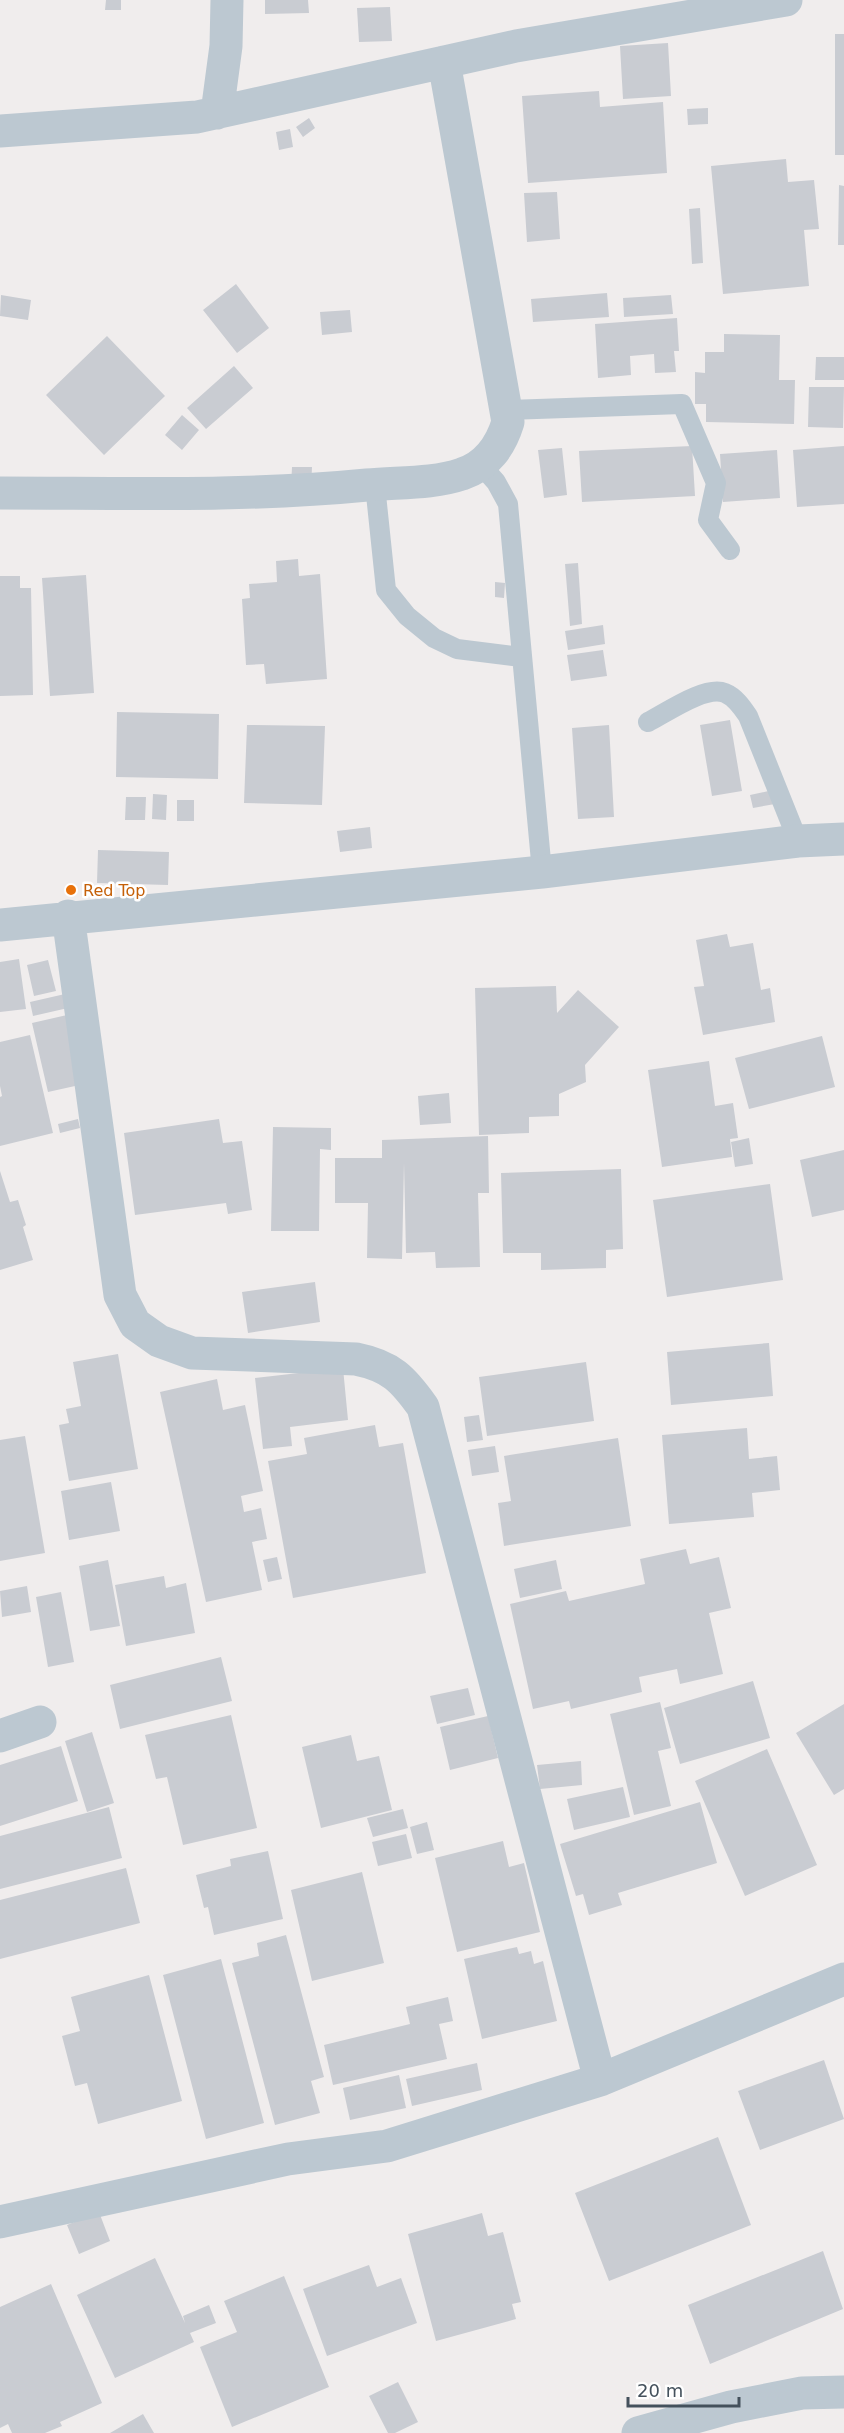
<svg xmlns="http://www.w3.org/2000/svg" width="844" height="2433" font-family="'DejaVu Sans',sans-serif">
	<style>
		.building { fill: #c9ccd2 }
		.lines { fill: none; stroke-linecap: round; stroke-linejoin: round }
		.service { stroke: #bcc8d1; stroke-width: 20 }
		.minor { stroke: #bcc8d1; stroke-width: 33 }
		.food-dot { fill: #e8710a; stroke: #fff; stroke-width: 2 }
		.labels { text-anchor: middle; dominant-baseline: central; stroke-width: 5; stroke-linejoin: round; paint-order: stroke }
		.food-label { font-size: 16px; fill: #c56008; stroke: #fff; text-anchor: start }
	</style>
	<rect width="100%" height="100%" fill="#f0eded"/>
	<path class="building" d="M106,0H121V10H105Z
		M265,0H308L309,13L265,14Z
		M390,7L392,41L359,42L357,8Z
		M835,34H844V155H835Z
		M668,43L671,96L623,99L620,46Z
		M599,91L600,107L663,102L667,173L528,183L522,96Z
		M708,108V124L688,125L687,109Z
		M309,118L315,128L303,137L296,127Z
		M290,129L293,147L279,150L276,132Z
		M786,159L788,182L814,180L819,229L804,230L809,286L723,294L711,166Z
		M839,185L844,186V245H838Z
		M557,192L560,239L527,242L524,193Z
		M700,208L703,263L692,264L689,209Z
		M236,284L269,328L237,353L203,310Z
		M607,293L609,317L533,322L531,299Z
		M1,295L31,300L28,320L0,316Z
		M671,295L673,314L624,317L623,298Z
		M350,310L352,332L322,335L320,312Z
		M677,318L679,351H674L676,372L655,373L654,354L630,356L631,375L598,378L595,324Z
		M724,334L780,335L779,380H795L794,424L706,422V404H695V372L705,373V352H724Z
		M107,336L165,396L104,455L46,395Z
		M816,357H844V380H815Z
		M234,366L253,388L206,429L187,408Z
		M809,387H844L843,428L808,427Z
		M182,415L199,430L182,450L165,435Z
		M692,446L695,496L582,502L579,451Z
		M844,446V504L797,507L793,450Z
		M562,448L567,495L544,498L538,450Z
		M777,450L780,498L723,502L720,454Z
		M292,467H312L311,488H291Z
		M298,559L299,576L320,574L327,679L266,684L264,664L246,665L242,599L250,598L249,584L277,582L276,561Z
		M578,563L582,624L570,626L565,564Z
		M86,575L94,693L50,696L42,578Z
		M0,576H20V588H31L33,695L0,696Z
		M495,582L505,583L504,598L495,597Z
		M603,625L605,644L568,650L565,631Z
		M603,650L607,676L571,681L567,655Z
		M117,712L219,714L218,779L116,777Z
		M730,720L742,791L712,796L700,725Z
		M247,725L325,726L322,805L244,803Z
		M609,725L614,817L578,819L572,728Z
		M773,790L775,804L753,808L750,795Z
		M153,794L167,795L166,820L152,819Z
		M126,797H146L145,820H125Z
		M177,800H194V821H177Z
		M370,827L372,848L340,852L337,831Z
		M98,850L169,852L168,885L97,883Z
		M727,934L730,947L753,943L761,990L770,988L775,1022L703,1035L694,987L704,986L696,940Z
		M19,959L26,1009L0,1012V962Z
		M48,960L56,991L34,996L27,965Z
		M556,986L557,1013L578,990L619,1027L585,1065L586,1082L559,1094V1116L529,1117V1133L479,1135L475,988Z
		M65,994L68,1008L33,1016L30,1002Z
		M67,1015L84,1084L48,1092L32,1023Z
		M30,1035L53,1133L0,1146V1097L2,1096L0,1086V1042Z
		M822,1036L835,1087L749,1109L735,1058Z
		M709,1061L715,1106L733,1103L738,1138L730,1139L732,1157L662,1167L648,1070Z
		M449,1093L451,1123L420,1125L418,1096Z
		M78,1119L80,1128L60,1133L58,1124Z
		M219,1119L223,1143L242,1141L252,1210L228,1214L226,1203L135,1215L124,1133Z
		M273,1127L331,1128V1150L320,1149L319,1231H271Z
		M488,1136L489,1193H478L480,1267L436,1268L435,1252L406,1253L404,1163L402,1259L367,1258L368,1203H335V1158H382V1140Z
		M749,1138L753,1164L735,1167L731,1142Z
		M844,1150V1210L812,1217L800,1160Z
		M621,1169L623,1249L606,1250V1268L541,1270V1253H503L501,1173Z
		M0,1171L10,1202L18,1200L26,1225L23,1227L33,1260L0,1270Z
		M770,1184L783,1280L667,1297L653,1200Z
		M315,1282L320,1322L248,1333L242,1292Z
		M769,1343L773,1396L671,1405L667,1352Z
		M118,1354L138,1469L69,1481L59,1425L69,1423L66,1409L81,1406L73,1362Z
		M586,1362L594,1421L487,1436L479,1377Z
		M343,1368L348,1420L290,1427L292,1446L263,1449L255,1378Z
		M217,1379L223,1410L245,1405L263,1491L241,1496L244,1512L261,1508L267,1539L252,1542L262,1590L206,1602L160,1392Z
		M479,1415L483,1440L467,1442L464,1417Z
		M375,1425L379,1447L403,1443L426,1573L293,1598L268,1461L307,1454L304,1438Z
		M747,1428L749,1459L777,1456L780,1490L752,1493L754,1517L669,1524L662,1435Z
		M25,1436L45,1553L0,1561V1440Z
		M618,1438L631,1526L504,1546L498,1503L511,1501L504,1456Z
		M495,1446L499,1472L472,1476L468,1450Z
		M111,1482L120,1531L69,1540L61,1491Z
		M686,1549L690,1564L719,1557L731,1608L709,1613L723,1674L680,1684L677,1669L639,1677L642,1692L571,1709L569,1701L533,1709L510,1604L566,1591L569,1601L645,1584L640,1559Z
		M277,1557L282,1579L268,1582L263,1560Z
		M108,1560L120,1626L90,1631L79,1566Z
		M556,1560L562,1589L520,1598L514,1569Z
		M164,1576L166,1588L186,1583L195,1633L126,1646L115,1585Z
		M27,1586L31,1612L2,1617L0,1591Z
		M61,1592L74,1662L48,1667L36,1597Z
		M221,1657L232,1701L120,1729L110,1685Z
		M753,1681L770,1738L680,1764L664,1708Z
		M468,1688L475,1715L437,1724L430,1696Z
		M660,1702L671,1748L658,1751L671,1806L634,1815L610,1714Z
		M844,1704V1789L834,1795L796,1733Z
		M231,1715L257,1828L183,1845L167,1777L156,1779L145,1735Z
		M488,1716L498,1758L450,1770L440,1727Z
		M92,1732L114,1803L87,1812L65,1741Z
		M351,1735L357,1761L379,1756L392,1810L321,1828L302,1747Z
		M61,1746L78,1801L0,1826V1765Z
		M767,1749L817,1865L745,1896L695,1781Z
		M581,1761L582,1785L540,1789L537,1765Z
		M623,1787L630,1817L574,1830L567,1799Z
		M700,1802L717,1863L618,1893L622,1905L589,1915L583,1894L576,1896L560,1844Z
		M109,1807L122,1858L0,1889V1836Z
		M403,1809L408,1828L373,1837L367,1818Z
		M427,1822L434,1850L417,1854L410,1827Z
		M406,1834L412,1858L378,1866L372,1842Z
		M503,1841L509,1867L524,1863L540,1932L457,1952L435,1858Z
		M268,1851L283,1919L214,1935L208,1907L204,1908L196,1875L231,1866L230,1859Z
		M126,1868L140,1923L0,1959V1900Z
		M362,1872L384,1963L312,1981L291,1890Z
		M286,1935L324,2077L311,2081L320,2113L275,2125L232,1963L259,1956L257,1943Z
		M517,1947L519,1954L531,1951L534,1964L543,1961L557,2021L482,2039L464,1959Z
		M221,1959L264,2123L206,2139L163,1975Z
		M149,1975L182,2101L98,2124L87,2083L75,2086L62,2036L80,2031L71,1997Z
		M448,1997L453,2021L439,2024L447,2059L333,2085L324,2045L410,2024L406,2007Z
		M824,2060L844,2119L760,2150L738,2091Z
		M477,2063L482,2090L412,2106L406,2079Z
		M399,2075L406,2108L350,2120L343,2088Z
		M718,2137L751,2225L609,2281L575,2193Z
		M99,2212L110,2241L79,2254L67,2225Z
		M482,2213L488,2236L503,2232L521,2302L512,2304L516,2319L436,2341L408,2234Z
		M823,2251L843,2309L710,2364L688,2305Z
		M155,2258L185,2323L183,2316L209,2305L216,2323L190,2333L194,2342L115,2378L77,2295Z
		M369,2265L377,2287L401,2278L417,2323L327,2356L303,2289Z
		M284,2276L329,2387L232,2427L200,2347L237,2332L224,2301Z
		M51,2284L102,2403L60,2422L62,2426L45,2433H12L8,2424L0,2428V2307Z
		M398,2382L418,2422L395,2433H388L369,2396Z
		M143,2414L154,2433H110Z"/>
	<g class="lines">
		<path class="service" d="M505,410L682,404L716,483L708,520L730,550
			M480,464L496,482L508,504L542,872
			M375,485L386,590L407,616L434,638L457,649L521,657
			M648,722C666,713 705,685 725,693C735,697 742,707 748,716L798,841"/>
		<path class="minor" d="M217,113L226,46L227,0
			M0,131L197,117L516,46L786,0
			M0,493C122,493 246,497 367,485C398,482 433,484 462,474C487,466 501,445 508,422L444,62
			M68,916L120,1295L135,1324L159,1341L192,1353L356,1359C391,1366 403,1379 423,1407L600,2080
			M0,925L542,872L798,841L844,839
			M0,1736L40,1722
			M0,2222L288,2159L387,2146L600,2080L844,1979
			M638,2433L731,2407L802,2393L844,2392"/>
	</g>
	<circle class="food-dot" cx="71" cy="890" r="6"/>
	<g class="labels">
		<g class="food-label">
			<text x="83" y="890">Red Top</text>
		</g>
	</g>
	<path d="M628 2397v9h111v-9" fill="none" stroke="#44515c" stroke-width="3"/>
	<text x="637" y="2397" font-size="18" fill="#44515c" stroke="#ffffff" stroke-width="4.5" paint-order="stroke">20 m</text>
</svg>
